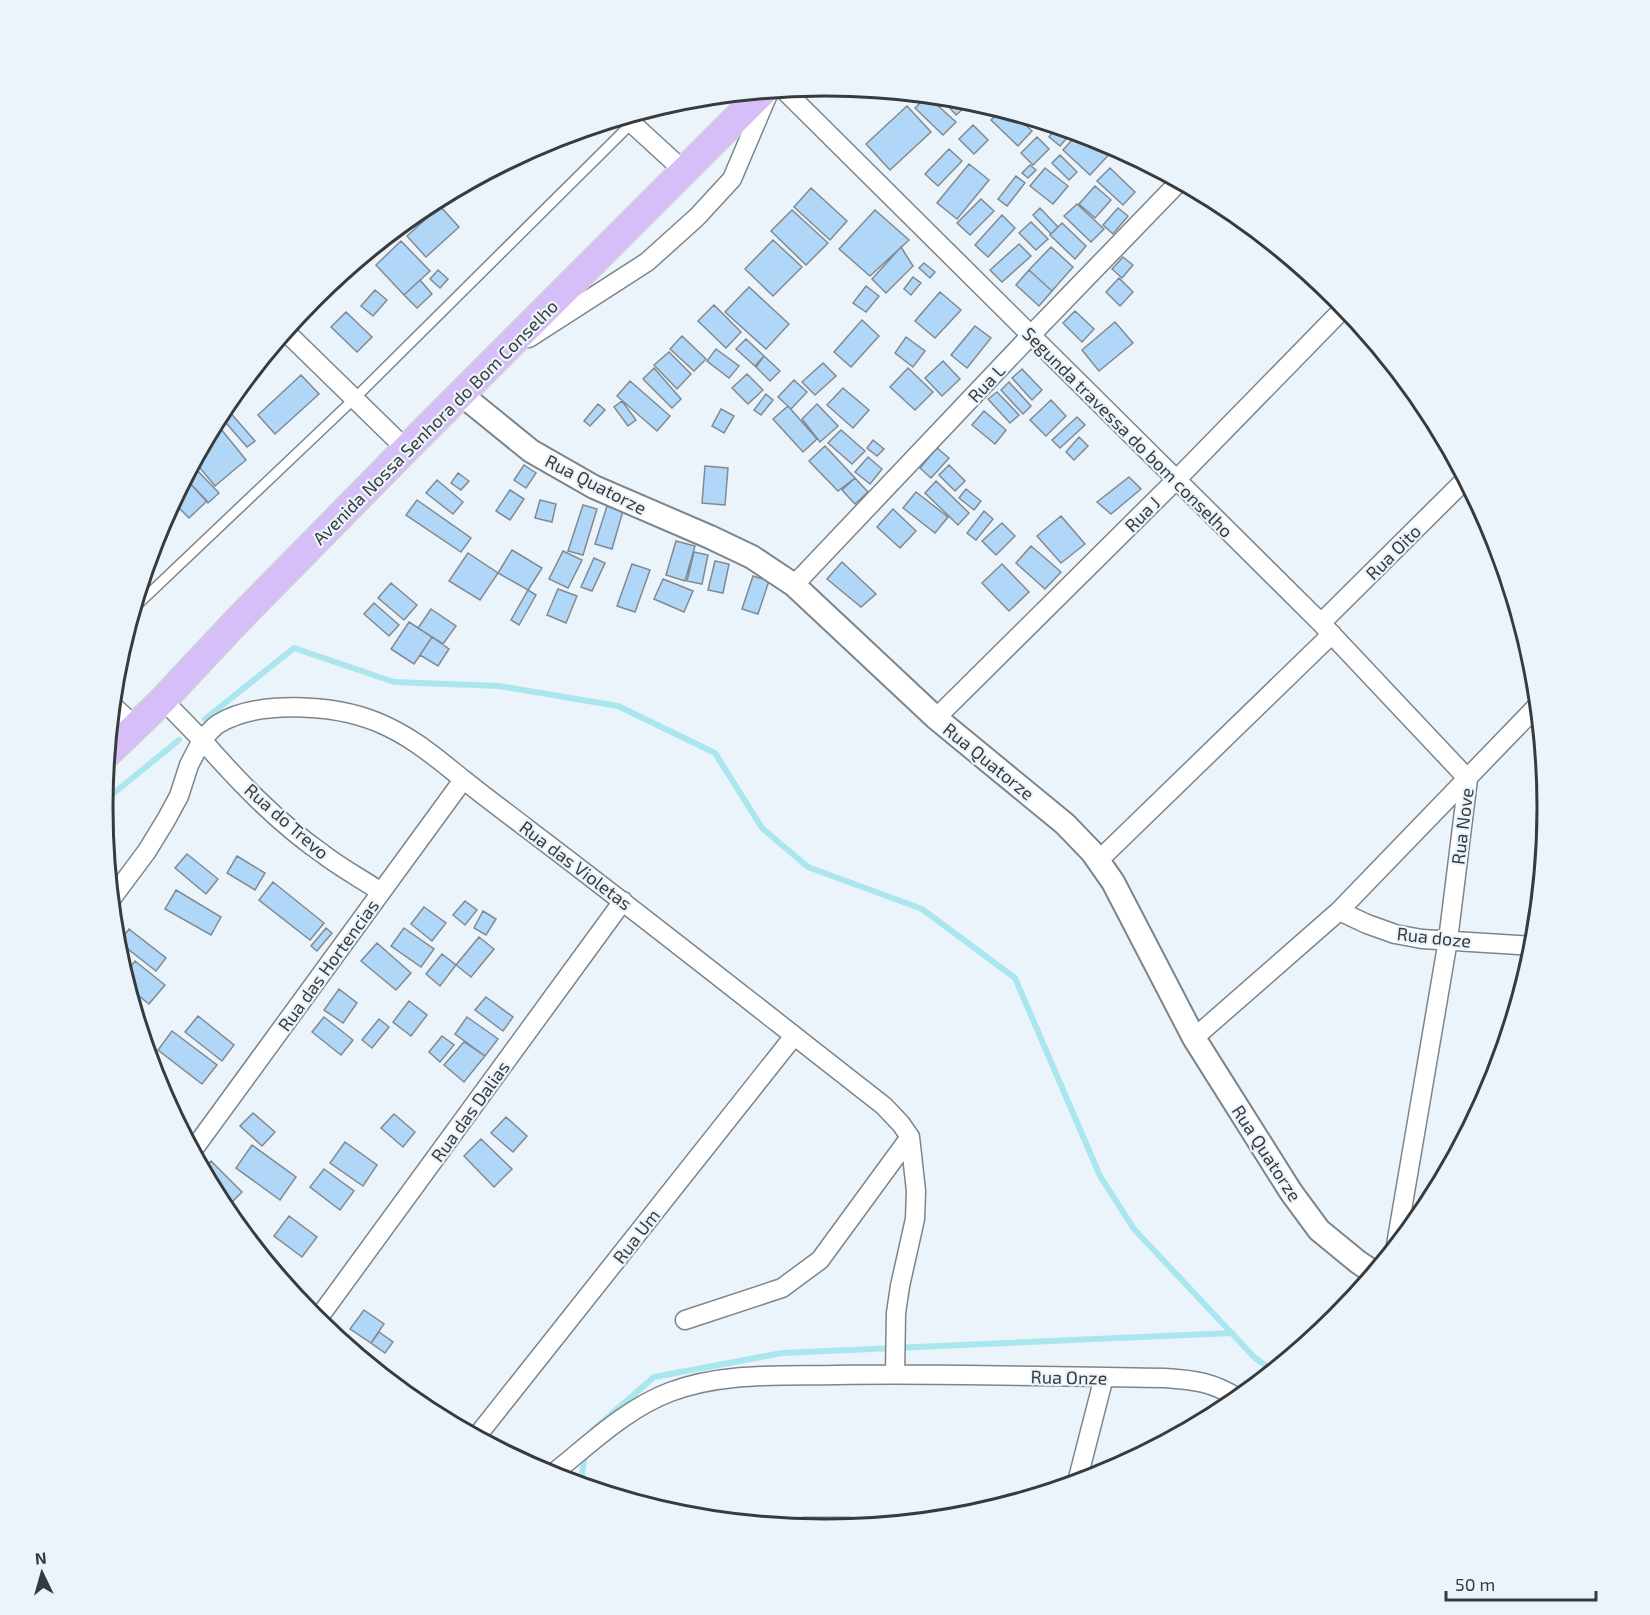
<svg xmlns="http://www.w3.org/2000/svg" width="1650" height="1615" font-family="'Exo 2',sans-serif">
	<style>
		.lines { fill: none; stroke-linecap: round; stroke-linejoin: round }
		.stream { stroke: #a9e6ee; stroke-width: 6 }
		.building { fill: #b0d6f8; stroke: #828a91; stroke-width: 1.5 }
		.service-casing { stroke: #7d858c; stroke-width: 12 }
		.minor-casing { stroke: #7d858c; stroke-width: 21 }
		.tertiary-casing { stroke: #7d858c; stroke-width: 26 }
		.primary-casing { stroke: #cfd0d1; stroke-width: 30 }
		.service { stroke: #fff; stroke-width: 9 }
		.minor { stroke: #fff; stroke-width: 18 }
		.tertiary { stroke: #fff; stroke-width: 22 }
		.primary { stroke: #d6bef8; stroke-width: 27 }
		.labels { text-anchor: middle; dominant-baseline: central; stroke-width: 4.5; stroke-linejoin: round; paint-order: stroke }
		.street-label { font-size: 18px; fill: #383b3e; stroke: #ebf4fb }
		.rim { fill: none; stroke: #383b3e; stroke-width: 3 }
	</style>
	<rect width="100%" height="100%" fill="#ebf4fb"/>
	<g class="lines">
		<path class="stream" d="M205,719L294,648L394,682L499,686L618,706L715,753L762,828L808,867L922,909L1015,978L1100,1176L1134,1229L1255,1358L1272,1370
			M104,801L179,740
			M593,1430L654,1377L782,1353L1232,1333
			M581,1484L585,1452"/>
	</g>
	<path class="building" d="M927,96L956,122L943,135L915,108Z
		M940,97L966,99L970,103L956,115Z
		M907,106L931,132L890,170L866,144Z
		M1001,110L1014,114L1032,131L1018,146L991,120Z
		M973,125L988,140L974,154L959,139Z
		M1057,127L1072,132L1060,146L1049,137Z
		M1078,133L1102,141L1115,148L1090,175L1063,150Z
		M1037,137L1049,149L1033,165L1021,153Z
		M949,149L962,161L938,186L925,174Z
		M1060,155L1077,172L1069,180L1052,163Z
		M969,164L989,180L957,219L937,203Z
		M1030,165L1036,170L1028,178L1022,173Z
		M1045,168L1068,186L1053,204L1030,186Z
		M1110,168L1135,192L1123,205L1097,181Z
		M1016,176L1025,183L1007,206L998,199Z
		M1095,186L1111,200L1095,218L1079,204Z
		M811,188L847,221L830,240L794,207Z
		M981,199L994,211L970,235L957,223Z
		M1077,204L1104,229L1091,242L1064,216Z
		M440,206L459,227L426,257L407,236Z
		M1040,208L1058,227L1051,234L1033,215Z
		M1118,208L1128,216L1113,234L1103,225Z
		M792,210L828,243L806,265L771,231Z
		M875,210L909,240L870,276L839,249Z
		M1002,215L1015,228L988,257L975,245Z
		M1031,222L1048,239L1036,250L1019,233Z
		M1062,223L1086,246L1075,259L1050,235Z
		M773,240L802,267L773,296L745,269Z
		M401,241L430,271L404,295L376,265Z
		M1019,244L1031,256L1002,282L990,270Z
		M901,247L913,266L886,293L872,279Z
		M1051,247L1073,267L1052,291L1029,270Z
		M1123,257L1133,265L1122,278L1112,269Z
		M924,263L935,272L930,278L919,268Z
		M438,270L448,279L440,288L430,279Z
		M1029,270L1052,291L1039,306L1016,285Z
		M342,275L347,280L339,288L333,282Z
		M913,277L921,283L911,295L904,289Z
		M1119,278L1133,292L1120,306L1106,292Z
		M420,280L432,294L417,308L404,295Z
		M866,286L879,296L866,312L853,303Z
		M749,287L789,324L766,349L725,312Z
		M375,290L387,300L373,316L361,306Z
		M940,292L961,310L935,338L915,321Z
		M714,305L741,332L726,348L698,321Z
		M1075,311L1094,329L1082,342L1063,323Z
		M346,312L372,337L357,352L331,327Z
		M862,320L879,336L851,367L834,352Z
		M1115,322L1133,343L1099,371L1082,350Z
		M975,326L991,338L967,368L951,355Z
		M682,336L706,359L694,371L670,349Z
		M906,337L925,351L913,367L895,353Z
		M746,339L764,356L755,366L736,349Z
		M716,349L739,366L729,378L707,361Z
		M669,352L691,374L677,389L654,365Z
		M764,356L780,371L770,381L756,367Z
		M943,361L960,379L942,396L925,378Z
		M823,363L836,376L815,395L802,382Z
		M654,368L681,399L672,408L643,379Z
		M908,368L933,392L915,410L890,387Z
		M1022,369L1042,390L1032,400L1012,378Z
		M747,374L763,390L748,404L732,388Z
		M301,375L319,394L275,434L258,415Z
		M794,380L807,392L791,409L778,397Z
		M630,381L670,416L657,431L617,396Z
		M1009,382L1031,406L1023,414L1001,390Z
		M843,388L869,410L853,428L827,405Z
		M997,392L1019,415L1010,423L988,399Z
		M766,394L773,400L761,415L754,410Z
		M1051,400L1066,416L1046,436L1030,420Z
		M622,401L636,420L628,426L614,407Z
		M598,404L605,410L590,426L584,421Z
		M817,404L838,426L820,442L802,419Z
		M788,406L817,439L803,452L773,419Z
		M721,409L734,416L724,433L712,426Z
		M228,410L255,441L247,447L220,416Z
		M984,411L1006,430L995,444L972,425Z
		M1077,417L1085,425L1060,448L1052,440Z
		M216,423L246,460L215,486L195,462Z
		M841,430L865,451L852,464L828,443Z
		M1079,437L1088,446L1074,460L1066,452Z
		M873,440L884,449L877,456L867,448Z
		M825,446L855,478L838,491L809,461Z
		M937,448L949,458L931,478L920,468Z
		M868,457L882,469L870,484L855,472Z
		M524,465L536,473L526,488L514,480Z
		M949,465L965,481L955,491L939,475Z
		M193,466L219,493L208,503L186,479Z
		M705,466L728,468L725,505L702,503Z
		M458,473L469,481L461,490L451,483Z
		M1129,477L1141,489L1111,514L1097,502Z
		M855,478L868,492L855,504L842,490Z
		M186,479L207,501L189,518L173,502Z
		M437,480L463,502L453,514L426,493Z
		M936,481L969,513L958,525L925,493Z
		M966,489L981,501L974,510L959,498Z
		M510,490L524,499L510,520L496,511Z
		M916,492L948,517L935,533L903,508Z
		M417,500L471,538L461,552L406,515Z
		M540,500L556,504L552,522L535,518Z
		M583,505L597,509L583,555L568,551Z
		M607,506L623,511L612,549L595,544Z
		M893,509L916,531L900,548L877,527Z
		M984,511L993,519L976,540L967,533Z
		M167,515L170,518L158,530Z
		M1061,516L1085,544L1061,563L1037,536Z
		M1002,523L1015,536L996,555L982,541Z
		M676,541L695,546L685,581L666,575Z
		M1031,546L1061,572L1045,589L1016,563Z
		M512,550L542,568L528,590L498,573Z
		M563,551L582,560L568,588L549,579Z
		M694,552L708,555L702,584L687,581Z
		M468,553L498,573L480,600L449,581Z
		M594,558L605,563L592,591L581,587Z
		M715,561L729,564L723,593L708,590Z
		M842,562L876,594L861,607L827,579Z
		M632,564L650,570L635,612L617,606Z
		M1002,564L1029,592L1009,611L982,583Z
		M753,576L769,581L758,614L742,609Z
		M663,579L693,591L684,612L654,599Z
		M391,583L417,605L404,620L378,598Z
		M558,589L577,596L566,623L547,615Z
		M528,590L536,595L519,625L511,620Z
		M374,603L399,625L389,636L364,614Z
		M431,609L456,626L443,644L418,628Z
		M409,622L432,637L414,664L391,649Z
		M432,637L449,649L438,666L420,655Z
		M187,854L218,879L206,894L175,868Z
		M237,856L265,873L255,890L227,873Z
		M273,882L324,923L310,940L259,900Z
		M176,890L221,917L211,935L165,909Z
		M465,901L477,910L465,925L453,915Z
		M424,907L446,923L432,941L411,924Z
		M483,911L496,919L486,935L474,928Z
		M326,928L332,933L317,951L311,946Z
		M404,928L434,949L421,967L391,946Z
		M129,929L166,958L156,971L119,942Z
		M479,937L494,949L471,977L456,965Z
		M377,943L411,973L396,990L361,961Z
		M442,954L456,965L440,986L426,974Z
		M135,961L165,985L149,1004L129,988L125,974Z
		M339,989L357,1003L343,1023L324,1010Z
		M486,997L513,1017L503,1031L475,1010Z
		M409,1001L427,1015L411,1036L393,1022Z
		M198,1016L234,1045L222,1061L185,1032Z
		M324,1017L353,1040L341,1055L312,1032Z
		M467,1017L498,1039L485,1056L455,1034Z
		M379,1019L389,1027L372,1048L362,1040Z
		M172,1031L217,1065L202,1084L158,1050Z
		M442,1036L454,1045L440,1062L429,1052Z
		M464,1042L485,1056L464,1082L444,1065Z
		M253,1113L275,1132L262,1146L240,1126Z
		M394,1114L415,1132L403,1147L381,1128Z
		M506,1117L527,1136L513,1152L491,1133Z
		M481,1139L512,1169L494,1187L464,1156Z
		M345,1142L377,1165L363,1186L330,1163Z
		M252,1145L296,1177L280,1200L236,1168Z
		M211,1161L242,1192L227,1207L221,1201L203,1169Z
		M324,1169L354,1191L340,1210L310,1187Z
		M289,1216L317,1237L302,1257L274,1236Z
		M364,1310L384,1324L371,1343L350,1329Z
		M379,1332L393,1342L385,1353L371,1343Z"/>
	<g class="lines">
		<g class="service-casing">
			<path id="service" d="M135,607L354,399L644,111"/>
		</g>
		<g class="minor-casing">
			<path id="minor" d="M784,90L1321,623L1468,779
				M625,117L684,171
				M286,332L406,449
				M529,338L647,262L697,217L732,179L769,92
				M794,585L1031,335L1179,182
				M1321,623L1465,480
				M113,706L136,727
				M936,718L1176,480L1344,308
				M1098,861L1332,634
				M381,892C362,879 341,868 323,854C277,822 238,781 202,740C207,735 212,728 218,724C259,699 335,705 377,722C413,737 435,757 464,780C485,797 507,813 529,830C648,920 766,1014 884,1106L901,1124L910,1137L916,1191L915,1219L900,1286L896,1313L895,1374
				M112,898L147,851L166,820L179,796L189,765L202,740L163,700
				M1339,911L1367,924L1395,934L1422,939L1533,946
				M1194,1038L1339,911L1537,706
				M193,1150L463,780
				M1396,1245L1448,940L1468,779
				M317,1320L623,901
				M685,1320L782,1288L820,1260L910,1137
				M477,1436L794,1036
				M551,1475C588,1446 625,1409 670,1392C722,1372 782,1376 837,1375C946,1373 1056,1377 1165,1378C1195,1380 1212,1382 1238,1398
				M1077,1482L1104,1377
				M804,1527H850"/>
		</g>
		<g class="tertiary-casing">
			<path id="tertiary" d="M462,395L531,451L594,487L710,537L752,557L794,585L936,718L1065,824L1092,852L1113,882L1194,1038L1291,1192L1319,1230L1358,1262L1373,1272"/>
		</g>
		<g class="primary-casing">
			<path id="primary" d="M108,753L163,700L236,622L406,449L763,92"/>
		</g>
		<use href="#service" class="service"/>
		<use href="#minor" class="minor"/>
		<use href="#tertiary" class="tertiary"/>
		<use href="#primary" class="primary"/>
	</g>
	<g class="labels">
		<g class="street-label">
			<text transform="translate(986 383) rotate(-47)">Rua L</text>
			<text transform="translate(435 422) rotate(-45)">Avenida Nossa Senhora do Bom Conselho</text>
			<text transform="translate(1128 432) rotate(45)">Segunda travessa do bom conselho</text>
			<text transform="translate(596 484) rotate(27)">Rua Quatorze</text>
			<text transform="translate(1142 514) rotate(-45)">Rua J</text>
			<text transform="translate(1393 552) rotate(-45)">Rua Oito</text>
			<text transform="translate(989 761) rotate(39)">Rua Quatorze</text>
			<text transform="translate(287 821) rotate(41)">Rua do Trevo</text>
			<text transform="translate(1462 826) rotate(-83)">Rua Nove</text>
			<text transform="translate(576 865) rotate(37)">Rua das Violetas</text>
			<text transform="translate(1434 937) rotate(6)">Rua doze</text>
			<text transform="translate(328 965) rotate(-54)">Rua das Hortencias</text>
			<text transform="translate(470 1111) rotate(-54)">Rua das Dalias</text>
			<text transform="translate(1267 1153) rotate(57)">Rua Quatorze</text>
			<text transform="translate(636 1236) rotate(-52)">Rua Um</text>
			<text transform="translate(1069 1377) rotate(1)">Rua Onze</text>
		</g>
	</g>
	<path d="M0 0H1650V1615H0ZM824 96H826A711 711 0 0 1 1537 807V808A711 711 0 0 1 826 1519H824A711 711 0 0 1 113 808V807A711 711 0 0 1 824 96Z" fill="#ebf4fb" fill-rule="evenodd"/>
	<path class="rim" d="M824 96H826A711 711 0 0 1 1537 807V808A711 711 0 0 1 826 1519H824A711 711 0 0 1 113 808V807A711 711 0 0 1 824 96Z"/>
	<g transform="translate(42 1573) rotate(355)" stroke="#ebf4fb" stroke-width="4.5" paint-order="stroke">
	<path d="M0-4.5L10 22L0 15L-10 22Z" fill="#383b3e"/>
	<text y="-9" font-size="16" font-weight="bold" text-anchor="middle" fill="#383b3e">N</text>
	</g>
	<path d="M1446 1591v9h150v-9" fill="none" stroke="#383b3e" stroke-width="3"/>
	<text x="1455" y="1591" font-size="18" fill="#383b3e" stroke="#ebf4fb" stroke-width="4.5" paint-order="stroke">50 m</text>
</svg>
